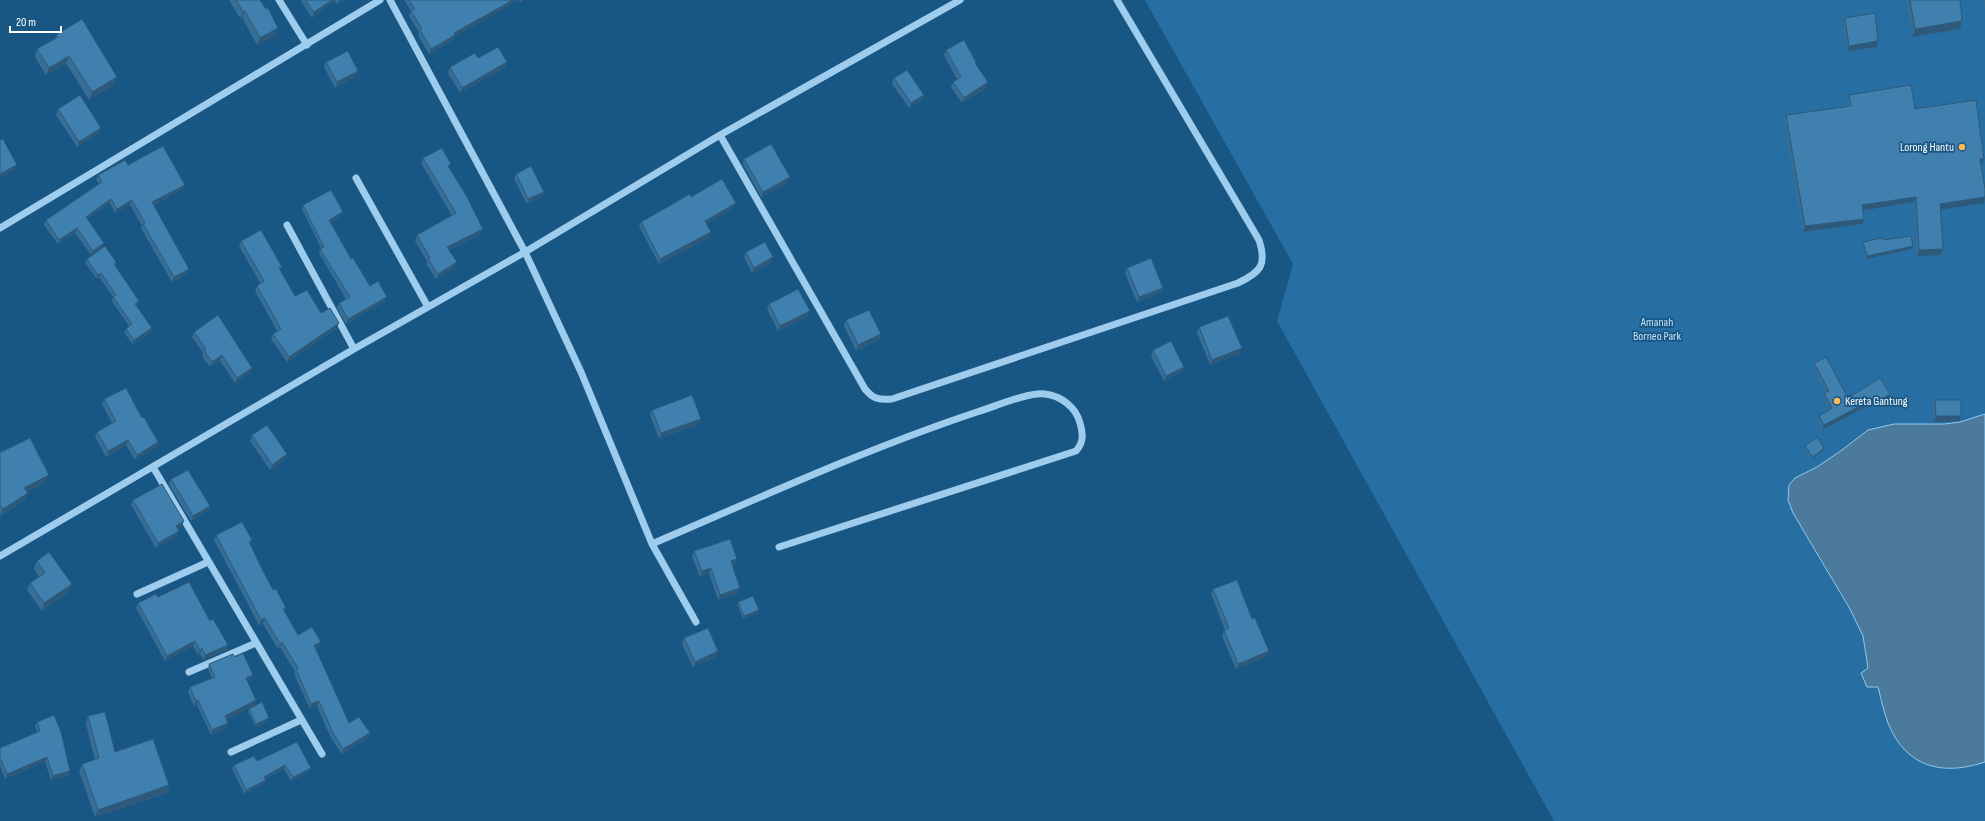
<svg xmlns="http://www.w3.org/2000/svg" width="1985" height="821" font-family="'Sofia Sans Condensed',sans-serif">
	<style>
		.green { fill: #276fa2 }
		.water { fill: #4c7a9d; stroke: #8fc9ef }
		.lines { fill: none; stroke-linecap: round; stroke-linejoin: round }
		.minor { stroke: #9dccec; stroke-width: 7 }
		.wall { fill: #376e96 }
		.shaded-wall { fill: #2d5a7a }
		.building { fill: #4080ae; stroke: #2d5a7a }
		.poi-dot { fill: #ffb858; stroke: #185684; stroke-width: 1.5 }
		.labels { text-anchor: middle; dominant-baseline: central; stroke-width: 3.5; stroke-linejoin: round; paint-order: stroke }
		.poi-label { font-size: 12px; fill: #fff; stroke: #185684; text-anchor: end }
		.park-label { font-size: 12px; fill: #c2e3f9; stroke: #185684 }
	</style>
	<rect width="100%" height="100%" fill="#185684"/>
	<path class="green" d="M1145,0H1985V821H1554L1277,321L1293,264Z"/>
	<path class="water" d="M1985,414V762C1943,776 1906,768 1888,723C1884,712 1881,699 1878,687H1867L1861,673L1868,668L1863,636L1850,609L1793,513L1788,500L1789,485L1795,478L1817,467L1842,450L1868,430L1894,424H1944L1960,422Z"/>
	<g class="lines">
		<path class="minor" d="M279,0L307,45
			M390,0L525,252L581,372L652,544L696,622
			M720,135L865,389C873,399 879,400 892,399L1238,283C1261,272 1267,265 1259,240L1117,0
			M356,178L428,307
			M287,225L354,349
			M0,228L380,0
			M153,467L322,754
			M652,544C759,498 866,449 977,412C994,407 1028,392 1045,394C1061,396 1076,407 1080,423C1083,434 1084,442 1076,451L779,547
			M0,556L354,349L525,252L720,135L960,0
			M137,594L208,562
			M189,672L256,643
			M231,752L301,720"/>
	</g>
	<path class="wall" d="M229,0H260L276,35L257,45L242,17L240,18Z
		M301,0H344L337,4L335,1L312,18L301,1Z
		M404,0H523L520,2L519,0L455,36L453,40L429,54L418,35L419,32L409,16L411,11Z
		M1906,0H1960V29L1912,37Z
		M1983,0H1985V10Z
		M1845,18L1877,47L1847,51L1843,23Z
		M56,35L114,85L89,100L66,63L46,75L35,57L37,49L55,39Z
		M946,50L976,62V64L986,88L962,103L951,87L953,82L957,79L944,55Z
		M478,58L507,62L505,67L460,93L448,73L450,67Z
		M326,62L356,76L335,88L324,67Z
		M894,78L924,95L922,100L909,108L892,84Z
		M1849,95L1915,109L1982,164L1981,165L1985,189V201L1984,203L1941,210L1943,249L1941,255L1917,256L1914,202L1863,210L1864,219L1862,224L1803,232L1784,121L1786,115L1848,107L1847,101Z
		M58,109L99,133L77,147L56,115Z
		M423,158L450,168L481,234L449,250L455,267L436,279L426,264L427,261L415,241L417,235L452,216L421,163Z
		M744,159L788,182L761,197L743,164Z
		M128,165L183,189L154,205L187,274L172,282L141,228L142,226L130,205L115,213L110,203L87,219L103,247L91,255L75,233L58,244L44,225L46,220L99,184L96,180L98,175Z
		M516,174L544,192L542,197L527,204L514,179Z
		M691,197L734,207L706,224L710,237L659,264L639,226L641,222Z
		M303,205L343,212L341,217L331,222L351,259L370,286L385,301L346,324L337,308L339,303L346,299L319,253L320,249L321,248L302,209Z
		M1883,240L1912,249L1866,259L1863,245V242Z
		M241,241L280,271L295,296L321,313L337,328L287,362L271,339L273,334L277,331L255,291L257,286L260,283L239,246Z
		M746,252L772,262L752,273L744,257Z
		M87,259L116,262L115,266L139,301L138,305L137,306L151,332L133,344L124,333L126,329L129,326L112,301L113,297L99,277L97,279L85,263Z
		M1127,268L1163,288L1161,293L1137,302L1125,273Z
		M769,304L810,311L808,316L778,331L767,309Z
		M846,320L879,340L856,351L844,326Z
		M1199,327L1240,353L1210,365L1197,333Z
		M194,332L252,368L250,373L235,383L220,361L210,367L202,356L203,353L192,337Z
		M1153,350L1182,372L1164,381L1151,356Z
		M1814,363L1848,398L1890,394L1888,399L1875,406L1873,403L1822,430L1817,420L1819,416L1829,410L1822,398L1824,393L1826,392L1813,368Z
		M104,399L157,447L135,460L126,445L106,457L95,437L97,432L112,423L102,404Z
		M1935,400L1960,421L1934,422L1933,405Z
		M652,410L699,424L659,439L650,415Z
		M252,435L287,454L285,460L270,470L250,441Z
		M1805,446L1823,450L1812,459L1804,449Z
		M0,451L1,452L46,482L27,492L25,500L0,516Z
		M171,479L210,506L208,511L191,521L169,485Z
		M133,500L182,526L178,529L179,531L177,536L156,548L131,505Z
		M216,535L252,540L250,544L273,590L286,608L284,611L298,635L319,647L316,649L349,723L370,733L368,738L342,754L331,738L317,706L310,709L294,674L295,672L280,647L278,649L263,624L259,625L214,540Z
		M694,551L735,564L732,565L738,593L718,600L709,573L700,577L692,557Z
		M37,561L69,592L42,611L27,590L30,583L39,577L34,568Z
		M1213,589L1268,656L1236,669L1222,636L1224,630H1225L1211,594Z
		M158,597L210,621L228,645L226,650L204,660L200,654L198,655L193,646L165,661L136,608L138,603Z
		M738,602L758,613L743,619L737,604Z
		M684,638L716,657L693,667L682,644Z
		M235,657L253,675L251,679L247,681L256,700L255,705L226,719V728L211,735L197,705L194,706L188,692L190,687L212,678L208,669L209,664Z
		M249,709L268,720L256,727L248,712Z
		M88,716L115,752L169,785L167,793L95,817L79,771L82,764L95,760L86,724Z
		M37,722L70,771L69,775L51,780L45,762L5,779L0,766V748L38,733L35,726Z
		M297,742L309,771L291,781L284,769L265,779L266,780L264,784L244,794L232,769L234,765L257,761Z"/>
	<path class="shaded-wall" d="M332,0H336L335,1L312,18L314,12Z
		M339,0H344L337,4Z
		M513,0H519L455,36L453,40L429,54L431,49L454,33Z
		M245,11L242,17L240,18L243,12Z
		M1962,21L1960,29L1912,37L1915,29Z
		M278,28L276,35L257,45L260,38Z
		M1878,41L1877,47L1847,51L1849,46Z
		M69,56L66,63L46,75L49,68Z
		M507,62L505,67L460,93L462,88Z
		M358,71L356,76L335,88L337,82Z
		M117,77L114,85L89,100L92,92Z
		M988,82L986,88L962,103L964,98Z
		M924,95L922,100L909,108L911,103Z
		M101,128L99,133L77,147L79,142Z
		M1980,159H1984L1982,164L1978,165Z
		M17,165L15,170L0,178V174Z
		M790,177L788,182L761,197L763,192Z
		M185,185L183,189L150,207L152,202Z
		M544,192L542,197L527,204L528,199Z
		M1916,197L1914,202L1860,211L1862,205Z
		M1985,197L1984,203L1938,210L1940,204Z
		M111,199L110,203L84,221L86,217Z
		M132,200L130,205L115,213L117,209Z
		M736,203L734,207L703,226L705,221Z
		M343,212L341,217L328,224L329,220Z
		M1864,219L1862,224L1803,232L1805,226Z
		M77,228L75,233L58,244L59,240Z
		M483,229L481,234L445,252L447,247Z
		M711,232L710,237L659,264L660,259Z
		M104,243L103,247L91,255L93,251Z
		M1913,246L1912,249L1866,259L1867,256Z
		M1943,249L1941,255L1917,256L1919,250Z
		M773,257L772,262L752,273L754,268Z
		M457,262L455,267L436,279L438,274Z
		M189,269L187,274L172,282L174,277Z
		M101,273L99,277L97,279L98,275Z
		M1163,288L1161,293L1137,302L1139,297Z
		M387,297L385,301L346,324L348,319Z
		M139,301L138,305L134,308L135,304Z
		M810,311L808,316L778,331L780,326Z
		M339,323L337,328L287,362L289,357Z
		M152,328L151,332L133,344L134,340Z
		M881,334L879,340L856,351L858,345Z
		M1242,348L1240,353L1210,365L1212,360Z
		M222,355L220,361L210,367L212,362Z
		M1184,367L1182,372L1164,381L1166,376Z
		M252,368L250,373L235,383L237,378Z
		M1890,394L1888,399L1875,406L1877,402Z
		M1875,398L1873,403L1822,430L1824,425Z
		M1936,416H1961L1960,421L1934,422Z
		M701,419L699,424L659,439L661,433Z
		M128,440L126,445L106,457L108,451Z
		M158,442L157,447L135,460L137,455Z
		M1824,448L1823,450L1812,459L1813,457Z
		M287,454L285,460L270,470L272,465Z
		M49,475L46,482L22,495L24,488Z
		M28,493L25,500L0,516L3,509Z
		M210,506L208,511L191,521L193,516Z
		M184,521L182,526L175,531L176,526Z
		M179,531L177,536L156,548L158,543Z
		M737,559L735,564L729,566L731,561Z
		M711,568L709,573L700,577L702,571Z
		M72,584L69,592L42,611L44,603Z
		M740,588L738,593L718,600L720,595Z
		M759,610L758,613L743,619L744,616Z
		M265,618L263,624L259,625L261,620Z
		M195,641L193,646L165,661L167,656Z
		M282,642L280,647L278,649L280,644Z
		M321,642L319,647L313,651L314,645Z
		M228,645L226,650L204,660L205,655Z
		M202,648L200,654L198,655L200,650Z
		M718,651L716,657L693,667L695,662Z
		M1269,651L1268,656L1236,669L1238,664Z
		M253,675L251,679L244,683L246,678Z
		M198,700L197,705L194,706L196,701Z
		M256,700L255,705L223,721L225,716Z
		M319,701L317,706L310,709L311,704Z
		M269,718L268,720L256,727V724Z
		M228,723L226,728L211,735L212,730Z
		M370,733L368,738L342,754L343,749Z
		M47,757L45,762L5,779L7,774Z
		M285,765L284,769L262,780L264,777Z
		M311,768L309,771L291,781L293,777Z
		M70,771L69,775L51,780L53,776Z
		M266,780L264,784L244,794L246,790Z
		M169,785L167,793L95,817L98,810Z"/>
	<path class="building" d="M236,0H260L266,9L268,8L278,28L260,38L245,11L243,12Z
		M305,0H332L314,12Z
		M409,0H513L454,33L455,35L431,49L420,30L422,29L411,11L415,9Z
		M1910,0H1960L1962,21L1915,29Z
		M1875,13L1878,41L1849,46L1845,18Z
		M82,19L117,77L92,92L69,56L49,68L37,49L58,37L56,35Z
		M964,40L976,62L975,63L988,82L964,98L953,82L961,77L946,50Z
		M498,47L507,62L462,88L450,67L475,53L478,58Z
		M348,51L358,71L337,82L326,62Z
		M907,70L924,95L911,103L894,78Z
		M1911,85L1915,109L1976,100L1984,159H1980L1985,189V197L1940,204L1943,249L1919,250L1916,197L1862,205L1864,219L1805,226L1786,115L1851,106L1849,95Z
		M80,95L101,128L79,142L58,109Z
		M3,139L17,165L0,174V140Z
		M771,144L790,177L763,192L744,159Z
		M163,146L185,185L152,202L189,269L174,277L143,224L145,223L132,200L117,209L111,199L86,217L104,243L93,251L77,228L59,240L46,220L102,182L98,175L125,160L128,165Z
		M442,148L451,164L448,166L466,195L483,229L447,247L457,262L438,274L428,259L430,258L417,235L456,213L423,158Z
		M531,166L544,192L528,199L516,174Z
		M722,179L736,203L705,221L711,232L660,259L641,222L690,194L691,197Z
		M331,190L343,212L329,220L351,259L353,258L370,286L378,281L387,297L348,319L339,303L350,297L320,249L324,247L303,205Z
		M261,230L282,267L279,268L295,296L307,290L321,313L330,308L339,323L289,357L273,334L281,329L257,286L264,281L241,241Z
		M1911,236L1913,246L1867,256L1863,242L1882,238L1883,240Z
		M765,242L773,257L754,268L746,252Z
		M105,246L116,262L114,264L139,301L135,304L152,328L134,340L126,329L132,324L113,297L116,295L101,273L98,275L87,259Z
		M1151,258L1163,288L1139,297L1127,268Z
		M798,289L810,311L780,326L769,304Z
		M869,310L881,334L858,345L846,320Z
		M218,315L252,368L237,378L222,355L212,362L204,350L206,349L194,332Z
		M1228,316L1242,348L1212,360L1199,327Z
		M1171,341L1184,367L1166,376L1153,350Z
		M1826,357L1848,398L1880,378L1890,394L1877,402L1875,398L1824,425L1819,416L1832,408L1824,393L1829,391L1814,363Z
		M126,388L142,418L144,417L158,442L137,455L128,440L108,451L97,432L116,421L104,399Z
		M692,395L701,419L661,433L652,410Z
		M1935,400H1961V416H1936Z
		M267,425L287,454L272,465L252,435Z
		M1817,437L1824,448L1813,457L1805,446Z
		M30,438L49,475L24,488L28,493L3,509L0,505V451L1,452Z
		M188,470L210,506L193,516L171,479Z
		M162,484L184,521L176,526L179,531L158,543L133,500Z
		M242,522L252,540L249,542L262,569L273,590L276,589L286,608L283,609L298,635L312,627L321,642L314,645L349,723L359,717L370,733L343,749L333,733L319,701L311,704L296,669L298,668L282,642L280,644L265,618L261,620L216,535Z
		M730,539L737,559L731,561L740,588L720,595L711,568L702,571L694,551Z
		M49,552L72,584L44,603L30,583L45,573L37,561Z
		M1237,580L1252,619L1255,618L1269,651L1238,664L1224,630L1229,628L1213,589Z
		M189,582L210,621L213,619L228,645L205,655L202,648L200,650L195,641L167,656L138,603L156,594L158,597Z
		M753,596L759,610L744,616L738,602Z
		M708,628L718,651L695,662L684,638Z
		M243,653L253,675L246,678L256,700L225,716L228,723L212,730L198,700L196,701L190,687L215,677L209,664L233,654L235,657Z
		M262,702L269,718L256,724L249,709Z
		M105,712L115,752L153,739L169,785L98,810L82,764L99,758L88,716Z
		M54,715L61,732L70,771L53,776L47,757L7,774L0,758V748L40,731L37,722Z
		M297,742L311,768L293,777L285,765L264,777L266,780L246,790L234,765L254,756L257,761Z"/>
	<g class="poi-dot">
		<circle cx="1962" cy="147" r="4"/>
		<circle cx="1837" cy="401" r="4"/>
	</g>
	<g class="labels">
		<g class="poi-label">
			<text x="1954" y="147">Lorong Hantu</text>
			<text x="1845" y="401" text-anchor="start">Kereta Gantung</text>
		</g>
		<g class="park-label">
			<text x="1657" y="322">Amanah<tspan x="1657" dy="14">Borneo Park</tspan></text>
		</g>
	</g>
	<path d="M10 26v6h51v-6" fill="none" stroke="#ffffff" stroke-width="2"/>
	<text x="16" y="26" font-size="12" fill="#ffffff" stroke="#185684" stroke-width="3" paint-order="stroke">20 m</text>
</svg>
